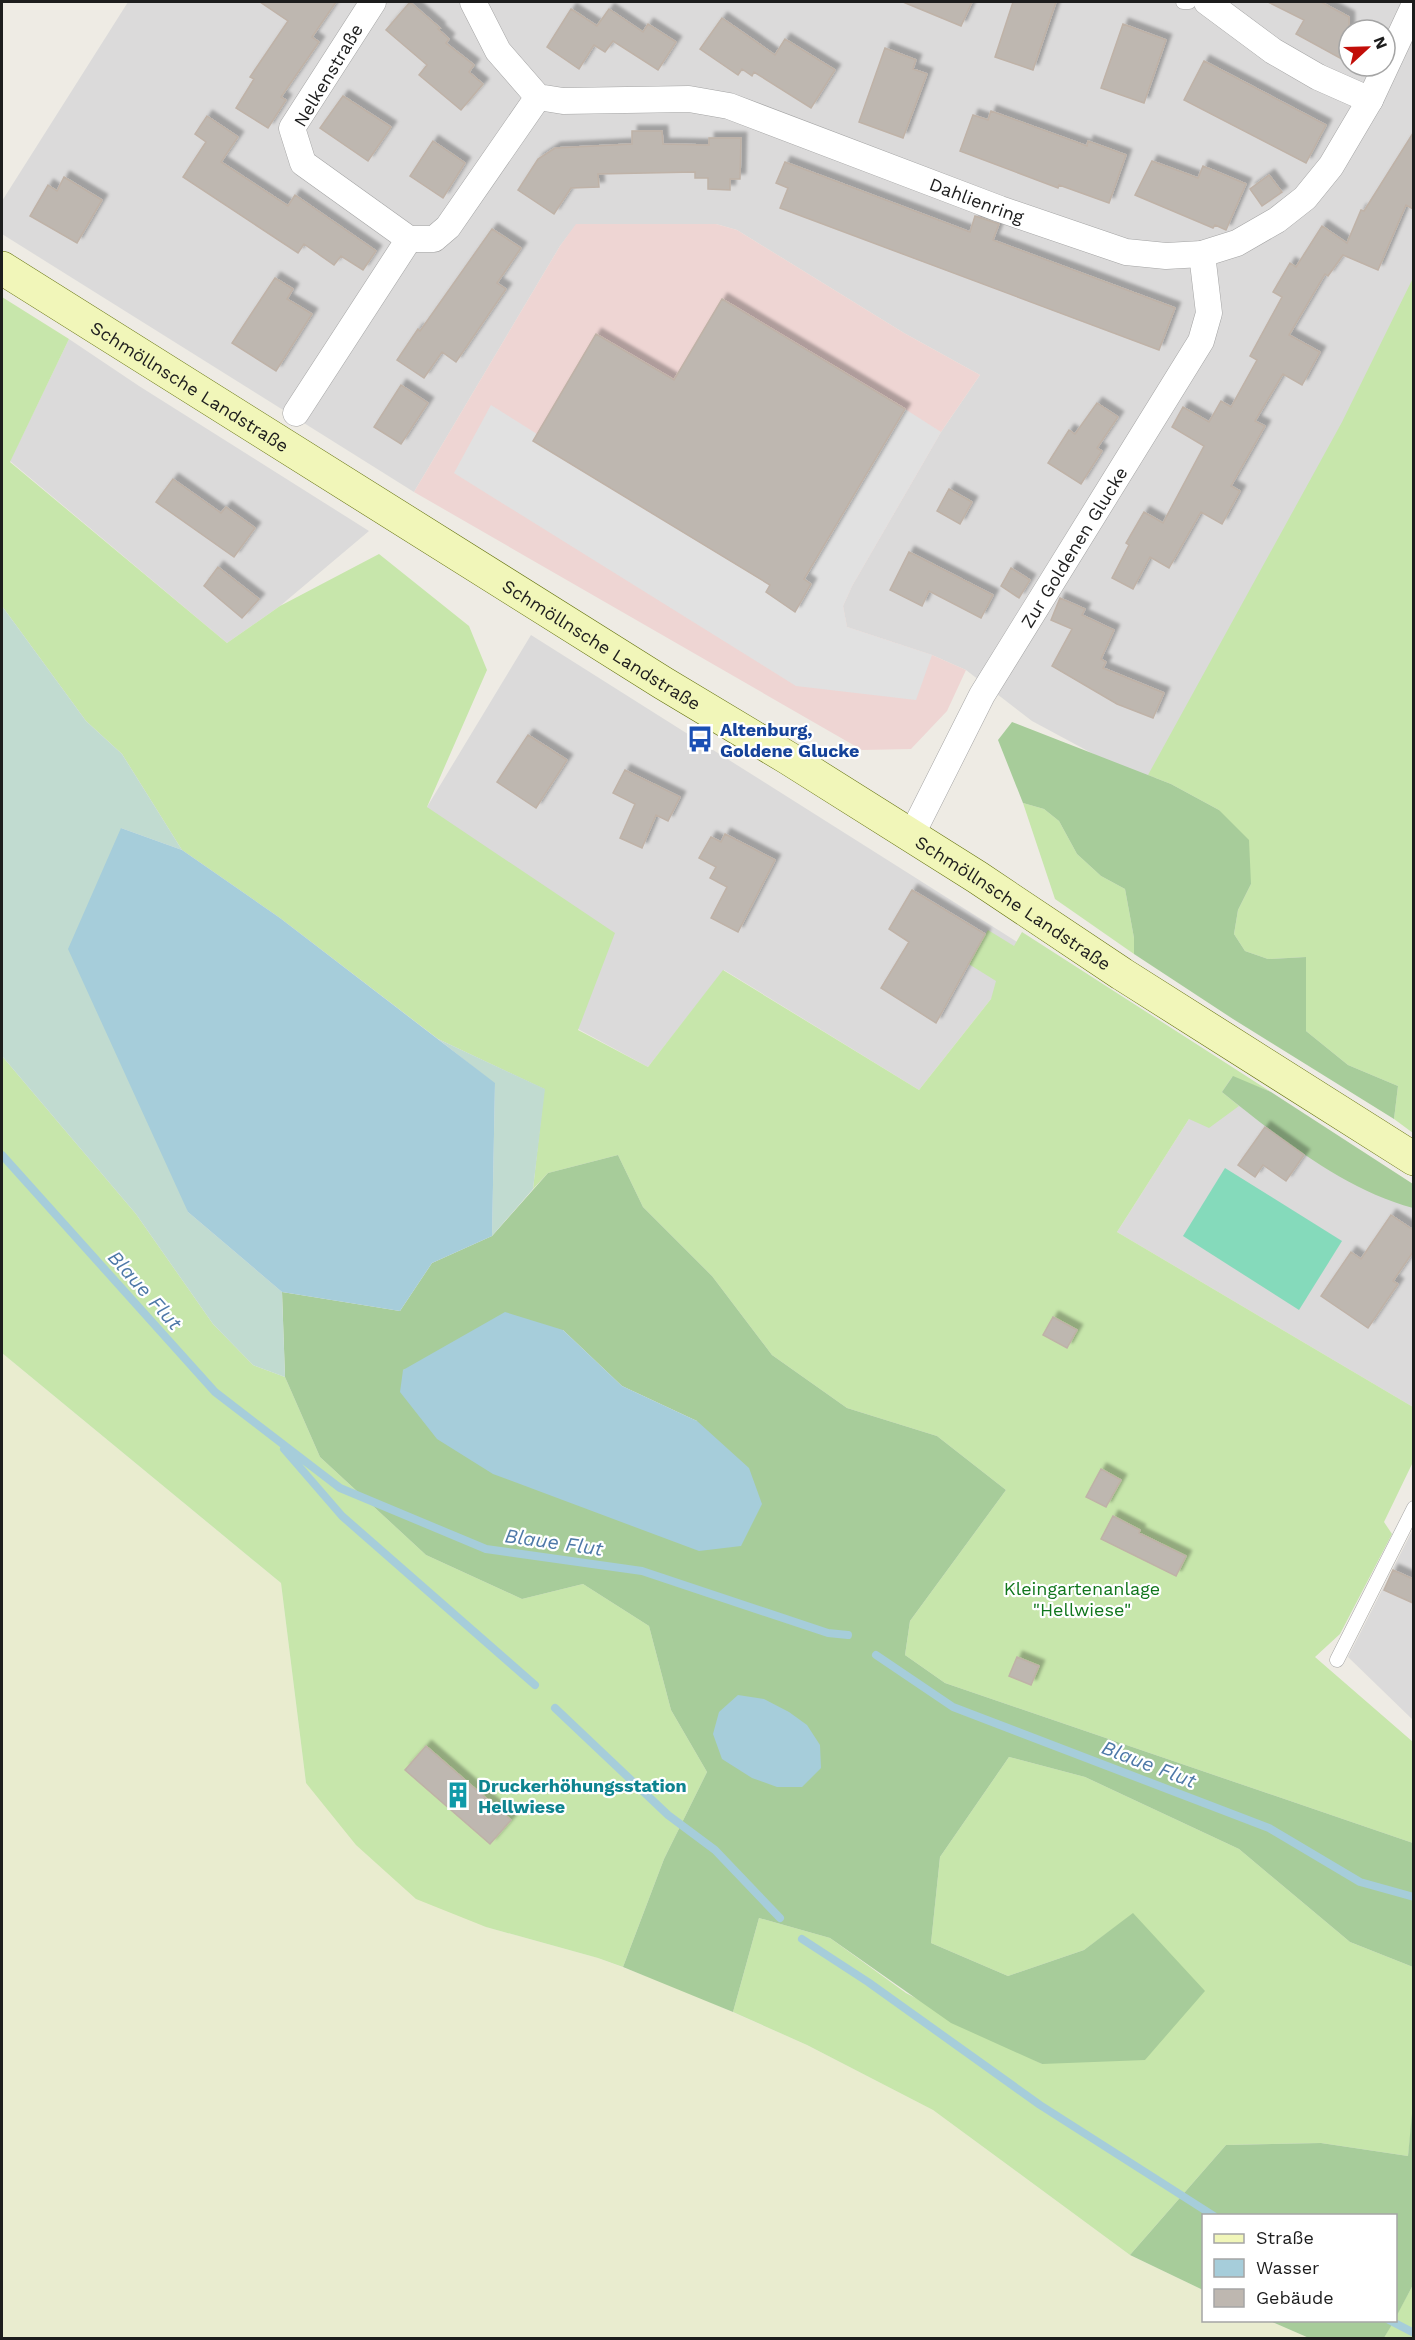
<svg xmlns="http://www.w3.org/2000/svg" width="1415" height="2340" font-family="'Work Sans',sans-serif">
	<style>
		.residential { fill: #dbdada; fill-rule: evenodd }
		.commercial { fill: #eed5d3 }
		.farmland { fill: #e9eccf }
		.grass { fill: #c7e6ab }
		.forest { fill: #a7cc9a; fill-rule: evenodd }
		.wetland { fill: #c1dbd0 }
		.pitch { fill: #85dabb }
		.parking { fill: #e1e1e1 }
		.water { fill: #a6cdda }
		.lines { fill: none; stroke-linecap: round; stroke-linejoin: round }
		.stream { stroke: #a6cdda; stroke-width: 8 }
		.building { fill: #beb7b0; stroke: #bfb2a7; stroke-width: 1.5; filter: url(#shadow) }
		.service-casing { stroke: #a4a4a4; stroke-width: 15 }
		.minor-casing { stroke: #a4a4a4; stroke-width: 27 }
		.secondary-casing { stroke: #616f0a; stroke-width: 34 }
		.service { stroke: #fff; stroke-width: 14 }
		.minor { stroke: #fff; stroke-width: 26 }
		.secondary { stroke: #f1f6b9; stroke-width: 33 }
		.labels { text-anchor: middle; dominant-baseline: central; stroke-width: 4.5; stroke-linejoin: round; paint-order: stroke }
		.street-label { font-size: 18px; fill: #1d1d1d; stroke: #fff }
		.transit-label { font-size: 18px; font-weight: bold; fill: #164399; stroke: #fff; text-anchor: start }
		.park-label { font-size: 18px; fill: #10761c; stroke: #fff }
		.culture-label { font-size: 18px; font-weight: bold; fill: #0d838f; stroke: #fff; text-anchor: start }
		.water-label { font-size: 20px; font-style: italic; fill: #4e79a8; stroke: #fff }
	</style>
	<defs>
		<filter id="shadow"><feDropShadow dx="5.5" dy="-5.5" stdDeviation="1.5" flood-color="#0004"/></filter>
	</defs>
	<rect width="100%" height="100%" fill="#eeebe4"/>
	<path class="residential" d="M128,2H1413V285L1351,411L1151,785L1032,721L966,670L932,655L847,627L843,606L852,586L941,432L980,375L904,333L737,230L716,224L576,225L560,246L414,492L2,234V201ZM1349,30H1385V66H1349Z
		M69,339L139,386L369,531L280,606L227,643L10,461Z
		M531,635L1022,945L991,999L919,1090L724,970L648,1067L578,1029L427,807Z
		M1228,1069L1413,1185V1407L1117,1232L1189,1119Z
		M1413,1529V1720L1348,1657Z"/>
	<path class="commercial" d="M576,224H716L737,230L904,333L980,375L941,432L852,586L843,606L847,627L932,655L966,670L947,711L911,749L862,750L414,492L560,246Z"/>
	<path class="farmland" d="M2,1353L281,1583L306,1783L486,1927L598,1958L683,1990L807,2045L933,2110L1130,2255L1203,2290L1204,2320L1270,2321L1309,2338H2Z"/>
	<path class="grass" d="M1413,278V1133L1394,1119L1398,1086L1348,1065L1306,1031V957L1268,959L1245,951L1234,934L1238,910L1251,884L1219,810L1171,784L1148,775L1342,422Z
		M2,297L69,339L10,462L227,643L280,606L379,554L469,626L487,670L427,807L615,933L578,1030L648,1067L723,970L919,1090L991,999L996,981L967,963L988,930L1014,946L1022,932L1271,1092L1232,1077L1222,1092L1239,1106L1209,1128L1189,1119L1117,1232L1413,1407V1462L1384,1522L1392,1534L1340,1634L1315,1657L1413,1742V1843L945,1683L905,1655L910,1621L1006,1490L937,1436L847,1408L772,1355L712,1276L643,1207L618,1155L548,1173L533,1189L544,1089L438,1039L280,918L182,850L122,754L86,721L2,606Z
		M1023,803L1044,809L1059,821L1077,854L1101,876L1125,889L1134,938V954L1055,899Z
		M2,1056L136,1214L213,1324L253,1365L285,1377L320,1457L426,1555L522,1599L583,1584L649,1626L671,1710L707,1772L664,1859L623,1967L598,1958L486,1927L416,1899L356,1845L306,1783L281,1583L2,1353Z
		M1009,1757L1085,1777L1239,1849L1350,1942L1413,1967L1414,2103L1408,2156L1321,2143L1226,2145L1130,2255L933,2110L807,2045L733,2012L759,1918L830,1938L906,1993L1042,2064L1133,1914L1084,1950L1008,1976L931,1943L940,1857Z
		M1413,2285V2338H1384Z"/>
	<path class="forest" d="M1012,722L1171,784L1219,810L1249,840L1251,884L1238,910L1234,934L1245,951L1268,959L1306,957V1031L1348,1065L1398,1086L1394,1119L1233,1019L1134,954V938L1125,889L1101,876L1077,854L1059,821L1044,809L1023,803L998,740Z
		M1233,1076L1271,1092L1413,1184V1208C1343,1189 1278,1137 1222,1092Z
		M618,1155L643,1207L712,1276L772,1355L847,1408L937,1436L1006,1490L910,1621L905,1655L945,1683L1413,1843V1967L1350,1942L1239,1849L1085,1777L1009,1757L940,1857L931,1943L1008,1976L1084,1950L1133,1913L1205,1991L1145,2060L1042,2064L951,2023L830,1938L759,1918L733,2012L623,1967L664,1859L707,1772L671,1710L649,1626L583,1584L522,1599L426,1555L320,1457L285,1377L282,1292L400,1311L432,1263L492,1236L548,1173ZM563,1330L622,1386L697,1421L403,1370Z
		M1413,2103V2285L1396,2317V2216H1204L1203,2290L1130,2255L1226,2145L1321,2143L1408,2156Z
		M1270,2321H1394L1384,2338H1309Z"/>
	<path class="wetland" d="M2,606L86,721L122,754L182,850L121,828L188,1212L282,1292L285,1377L253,1365L213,1324L136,1214L2,1056Z
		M438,1039L545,1089L533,1189L492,1236L495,1084Z"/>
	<path class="pitch" d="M1225,1168L1342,1241L1299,1310L1183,1236Z"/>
	<path class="parking" d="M491,405L537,434L533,441L770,585L766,593L795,611L811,584L804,579L905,409L941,432L852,586L843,606L847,627L932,655L916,700L796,686L454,473Z"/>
	<path class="water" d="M121,828L182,850L280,918L495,1083L492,1236L432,1263L400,1311L282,1292L188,1212L68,949Z
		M505,1312L563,1330L622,1386L697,1421L749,1468L762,1504L741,1546L699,1551L493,1474L437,1439L400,1392L403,1370Z
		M738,1695L764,1699L789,1712L807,1725L820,1745L821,1768L802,1787H777L752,1778L722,1759L713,1734L719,1712Z"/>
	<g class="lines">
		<path class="stream" d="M2,1155L215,1392L340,1488L486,1549L642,1571L828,1633L848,1635
			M284,1449L342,1516L535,1685
			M876,1655L953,1707L1269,1828L1360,1882L1414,1897
			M555,1708L668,1815L715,1850L780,1918
			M802,1939L868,1982L1040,2105L1214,2216
			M1389,2320L1414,2333"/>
	</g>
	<path class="building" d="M260,2H336L312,37L319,42L281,97L286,100L268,128L236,108L254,79L250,77L288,21Z
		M410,2L440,28L438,29L449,39L446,43L474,65L469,72L483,84L461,110L419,75L427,65L386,30Z
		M903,2H972L961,26Z
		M1013,2H1056L1033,70L995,57Z
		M1268,2H1321L1349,17V63L1296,34L1304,20Z
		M571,9L597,26L609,9L643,32L648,24L676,42L658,70L613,41L605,52L594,45L579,69L547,47Z
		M722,18L775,55L785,39L835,70L811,108L754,72L752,76L742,69L738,75L700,49Z
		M1123,24L1166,40L1144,103L1101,88Z
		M885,48L916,60L913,69L927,74L903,138L859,122Z
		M1204,61L1326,125L1306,163L1184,100Z
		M343,96L391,127L368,161L320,128Z
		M991,111L1087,146L1088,141L1126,155L1109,203L1059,185L1058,188L960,151L973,115L988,120Z
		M207,116L238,137L221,162L288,206L295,195L376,251L363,270L341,256L334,265L304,244L298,253L183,177L206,142L195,134Z
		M632,131H662L663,144L709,145V138H741L740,179H730V190L708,189V178H695V172L598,174L599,187L571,188L554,214L518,190L538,159L555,148L632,144Z
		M1413,133V209L1406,205L1378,270L1343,255L1328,276L1325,274L1289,335L1320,352L1302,385L1283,374L1255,421L1265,426L1231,486L1240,491L1222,524L1201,512L1169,568L1150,557L1133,589L1112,578L1129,545L1126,543L1144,512L1163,523L1204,446L1172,427L1183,407L1209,422L1221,401L1231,407L1257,360L1250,356L1282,297L1273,292L1290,263L1296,267L1322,226L1347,243L1361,210L1364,211Z
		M433,141L465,163L443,198L410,176Z
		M1152,161L1198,178L1203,166L1246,184L1226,230L1215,225L1213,228L1135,195Z
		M785,162L970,232L975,216L999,224L993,240L1175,308L1159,350L780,208L788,188L776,183Z
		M1269,175L1282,192L1262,206L1250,189Z
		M64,177L102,200L77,243L30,216L48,185L57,191Z
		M492,229L521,248L497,283L506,289L456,362L442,352L424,378L397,360L418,329L420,331Z
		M275,278L293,289L287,299L312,314L276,371L232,343Z
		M722,299L905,409L804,579L811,584L795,612L766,592L770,585L533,441L596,334L674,380Z
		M401,385L428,403L401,444L374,427Z
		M1097,403L1118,417L1097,448L1102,451L1081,484L1048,463L1069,430L1075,434Z
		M173,479L221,513L226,507L255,528L234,557L156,502Z
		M949,489L972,502L960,524L937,511Z
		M909,552L993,595L981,618L929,591L922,606L890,590Z
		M218,567L259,599L242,618L204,586Z
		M1011,568L1030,580L1019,598L1001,586Z
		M1060,598L1085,609L1082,615L1114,630L1101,659L1106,662L1103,668L1164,693L1153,718L1117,704L1052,666L1072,629L1051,620Z
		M528,735L567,760L536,808L497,782Z
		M625,770L680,797L668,821L656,815L642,848L620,838L635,804L613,793Z
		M725,834L775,860L738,932L711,918L727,887L710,878L716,867L699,858L711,837L721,842Z
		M912,890L985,934L936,1023L881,988L909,942L889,929Z
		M1265,1127L1304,1155L1286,1181L1263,1165L1255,1177L1238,1165Z
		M1391,1215L1413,1230V1252L1393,1281L1398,1284L1368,1328L1321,1296L1351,1252L1361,1259Z
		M1053,1317L1077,1330L1067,1348L1043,1335Z
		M1101,1469L1121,1480L1106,1507L1086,1497Z
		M1113,1516L1140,1530L1139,1533L1186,1556L1176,1576L1101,1539Z
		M1393,1570L1413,1579V1603L1384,1590Z
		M1017,1657L1039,1666L1031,1685L1009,1676Z
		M426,1746L511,1820L490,1844L405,1770Z"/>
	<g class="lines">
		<g class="service-casing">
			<path id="service" d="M1183,2H1189
				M1337,1660L1414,1508"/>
		</g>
		<g class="minor-casing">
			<g id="minor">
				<path d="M373,2L292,128L303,163L409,239H434L448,227L538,97"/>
				<path id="s1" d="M473,2L498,51L538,97L563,101L689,99L729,106L1000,209L1126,252L1166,256L1202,254L1237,243L1277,220L1305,198L1331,166L1370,100L1414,6"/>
				<path d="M1207,2L1273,51L1318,77L1370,100"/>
				<path d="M296,413L409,239"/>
				<path id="s2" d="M911,836L982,695L1201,341L1209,313L1202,254"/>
			</g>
		</g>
		<g class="secondary-casing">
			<g id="secondary">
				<path id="s3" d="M2,268L663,683L788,758L977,877L1122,974L1414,1159"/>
			</g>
		</g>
		<use href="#service" class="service"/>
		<use href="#minor" class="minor"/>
		<use href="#secondary" class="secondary"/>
	</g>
	<defs>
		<g id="bus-bare" transform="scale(2.07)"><path d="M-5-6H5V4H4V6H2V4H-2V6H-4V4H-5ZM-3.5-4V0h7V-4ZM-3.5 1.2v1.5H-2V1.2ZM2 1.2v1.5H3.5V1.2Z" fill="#1a4fb4" stroke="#fff" stroke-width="2.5" paint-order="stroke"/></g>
		<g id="building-bare" transform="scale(2.07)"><path d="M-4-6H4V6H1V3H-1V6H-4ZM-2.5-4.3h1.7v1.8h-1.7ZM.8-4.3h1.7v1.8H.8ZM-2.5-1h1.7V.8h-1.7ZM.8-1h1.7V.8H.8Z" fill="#0f9aa8" stroke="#fff" stroke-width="2.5" paint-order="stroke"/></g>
	</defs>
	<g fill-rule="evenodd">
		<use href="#bus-bare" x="700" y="739"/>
		<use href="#building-bare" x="458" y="1795"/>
	</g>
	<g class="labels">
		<g class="street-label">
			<text transform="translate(328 75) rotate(-59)">Nelkenstraße</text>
			<text stroke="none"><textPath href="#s1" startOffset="573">Dahlienring</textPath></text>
			<text stroke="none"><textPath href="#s3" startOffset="222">Schmöllnsche Landstraße</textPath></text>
			<text stroke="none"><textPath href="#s2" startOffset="332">Zur Goldenen Glucke</textPath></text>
			<text stroke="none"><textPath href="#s3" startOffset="708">Schmöllnsche Landstraße</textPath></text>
			<text stroke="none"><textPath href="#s3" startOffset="1194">Schmöllnsche Landstraße</textPath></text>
		</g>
		<g class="transit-label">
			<text x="720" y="729">Altenburg,<tspan x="720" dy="21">Goldene Glucke</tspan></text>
		</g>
		<g class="park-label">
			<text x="1082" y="1588">Kleingartenanlage<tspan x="1082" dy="21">"Hellwiese"</tspan></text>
		</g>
		<g class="culture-label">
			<text x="478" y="1785">Druckerhöhungsstation<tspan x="478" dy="21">Hellwiese</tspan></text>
		</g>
		<g class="water-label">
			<text transform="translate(145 1290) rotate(48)">Blaue Flut</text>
			<text transform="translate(554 1542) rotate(8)">Blaue Flut</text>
			<text transform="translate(1149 1764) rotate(21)">Blaue Flut</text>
		</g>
	</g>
	<rect width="1415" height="2340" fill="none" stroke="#1d1d1d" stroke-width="6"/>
	<rect x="1202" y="2214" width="195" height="108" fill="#ffffff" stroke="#a5a5a5" stroke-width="1.5"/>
	<rect x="1214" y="2234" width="30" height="9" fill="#f1f6b9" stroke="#a5a5a5" stroke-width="1.5"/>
	<text x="1256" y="2244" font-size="18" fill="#1d1d1d">Straße</text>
	<rect x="1214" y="2259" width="30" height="18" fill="#a6cdda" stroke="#a5a5a5" stroke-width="1.5"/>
	<text x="1256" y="2274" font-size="18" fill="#1d1d1d">Wasser</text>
	<rect x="1214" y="2289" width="30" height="18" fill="#beb7b0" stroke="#a5a5a5" stroke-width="1.5"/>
	<text x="1256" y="2304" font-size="18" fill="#1d1d1d">Gebäude</text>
	<g transform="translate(1367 48) rotate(68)"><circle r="28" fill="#ffffff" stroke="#a5a5a5" stroke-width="1.5"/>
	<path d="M0-4.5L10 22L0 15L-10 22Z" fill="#c20e09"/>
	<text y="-9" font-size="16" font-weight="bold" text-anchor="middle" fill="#1d1d1d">N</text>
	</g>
</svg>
